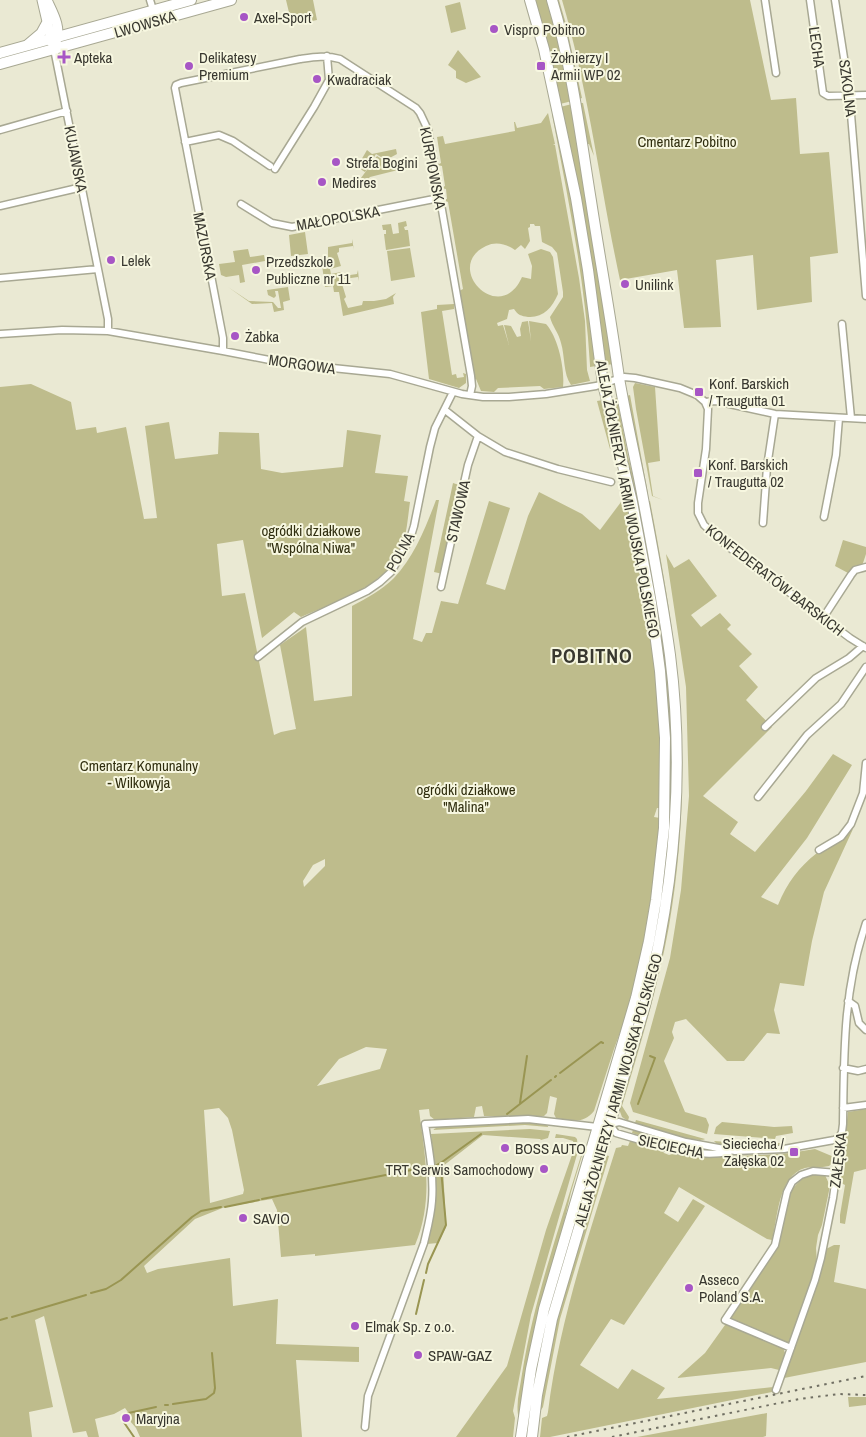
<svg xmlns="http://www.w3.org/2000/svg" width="866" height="1437" font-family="'Archivo Narrow',sans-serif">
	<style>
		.green { fill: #bebc8c; fill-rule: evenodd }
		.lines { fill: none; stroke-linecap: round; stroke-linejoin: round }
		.stream { stroke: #999552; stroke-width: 2 }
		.street-casing { stroke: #a8a893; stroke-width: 9 }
		.secondary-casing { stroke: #a8a893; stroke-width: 11 }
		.primary-casing { stroke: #a8a893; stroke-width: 12 }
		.street { stroke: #fff; stroke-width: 6 }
		.secondary { stroke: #fff; stroke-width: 9 }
		.primary { stroke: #fff; stroke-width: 10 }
		.rail { stroke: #706f63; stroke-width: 2; stroke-dasharray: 2.5 5; stroke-linecap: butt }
		.poi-dot { fill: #a756c5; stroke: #f7f7e0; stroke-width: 2 }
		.labels { text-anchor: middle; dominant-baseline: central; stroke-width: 4; stroke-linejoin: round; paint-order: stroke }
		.poi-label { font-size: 15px; fill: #393830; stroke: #f7f7e0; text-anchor: start }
		.street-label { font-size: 15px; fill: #393830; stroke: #f7f7e0 }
		.park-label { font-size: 15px; fill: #302e0f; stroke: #f7f7e0 }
		.district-label { font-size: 20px; font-weight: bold; letter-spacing: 1px; fill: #393830; stroke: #f7f7e0 }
	</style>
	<rect width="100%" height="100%" fill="#eae9d3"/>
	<path class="green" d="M286,0H313L317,20L292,25Z
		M534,0H548L557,28L572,101L560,104Z
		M556,0H559L566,24L582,98L579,99Z
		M562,0H750L771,100L796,98L800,154L829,152L838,253L810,257L812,302L757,310L753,255L716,260L721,327L684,328L677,270L620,280C600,187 589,92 562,0Z
		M460,2L466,29L451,33L445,6Z
		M458,50L481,77L466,83L456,78V71L448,65Z
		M580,103H583L594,156L589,144H586Z
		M572,104L614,364L606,365L592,266L560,107Z
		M548,113L555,144L553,145H555L579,278L585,321L587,370L590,381L571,385C563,374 565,356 561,343C559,333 552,326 550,317L563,297V292L557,253L552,247L542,242L540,226H535L534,224H530V227L528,228L530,241L525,249L521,245L515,250C506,244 496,241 486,246C442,267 500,327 522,277L531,279L532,266L528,254L541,249L550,252L553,257L558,294C552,308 543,318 528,317C521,316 518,315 514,309L509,310L507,319L497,323L498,326L503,325L509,345L504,325L511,326L517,337L521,336L520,329L522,322L528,321L531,341L529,321L546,324C558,337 565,369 563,387L544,389L540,386L498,388L494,392L481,391L476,379H474L459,291L463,289L448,202L443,200L447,199L446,189L441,188L445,186L442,166L437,165L441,163L437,137L443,136L445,144L515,131L514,122H515L517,128L541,123Z
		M552,114L554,116L580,244L596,366L590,367V365C585,279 568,199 552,114Z
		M396,149L397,154L386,160L376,154L365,172L357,167L367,150L372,154Z
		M377,156L398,170L370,177L366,181L361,178Z
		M406,221L407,226L404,227L405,230H408L410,246L386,250L384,234H386V230H383L382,225L391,224L393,234L399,233L398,223Z
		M305,232L308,254L291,256L289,235Z
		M352,239L354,250L353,246L339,248V252L337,253L341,266L330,269L331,274L341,272L343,276L357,274L358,270L359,281L358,277L344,279V283L342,284L346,297L344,299L348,308L362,305L363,301H374L386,299L396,293L393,297L394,304L343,316L339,292H334L333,286L325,287L321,258L328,257V247L352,243Z
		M410,248L415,277L391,281L387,251Z
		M248,249L250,257L264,255L265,261L242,265L245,282L240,283L239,275L226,277L221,275L219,264L235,262L233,251Z
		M228,287L249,301L273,302L278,308H281L278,291H275L276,296L274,298L268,295L267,290L288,287L290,300L283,302L284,310L274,312L272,303L252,304Z
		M454,304V309L442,311L452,375L456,374L457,378L464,377L463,373L466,374V383L459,388L429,379L421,312L437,309V305Z
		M635,383L655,387L660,461L648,463L653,496L663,500L652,496L636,409L633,387Z
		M31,384L71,402L76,430L96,427L97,433L126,427L144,519L157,518L145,426L169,422L175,459L218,454L219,432L259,433L261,469L282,473L343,467L347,430L381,435L375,473L408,476L404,501L410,502C408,516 407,531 403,544C389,586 337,601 301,617L294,612L262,638L243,540L217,544L222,596L245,593L274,735L281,732L296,729L280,645L306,627L314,701L352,696V606C367,598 382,590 394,578C414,557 426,527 436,500H439L413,639L422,642L426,633H432L441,601L458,604L489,501L510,508L486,584L505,590L528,516L539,492L582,514L600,530L621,502L623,506L628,505L655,655L660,720L661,808H657L654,817L660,818L654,880L639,967L630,1005L614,1049L594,1111C584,1124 571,1121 556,1118L554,1114L557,1098L550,1096L547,1113L544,1116H484L482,1106L476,1107L474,1117L435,1120L430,1116L429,1109L419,1110C425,1156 434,1201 415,1245L315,1256V1254L281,1257L277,1210L272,1199L225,1207L195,1219L144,1266L147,1273L158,1269L230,1258L233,1306L278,1299L276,1344L359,1347V1362L296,1360L302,1437H140L136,1428L130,1421V1415L125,1408L114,1414L95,1419L99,1437H88L86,1431L73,1433L44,1316L35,1320L53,1407L29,1412L32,1437H0V387ZM325,859V866L304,887L303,881L313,865ZM366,1047L387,1049L380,1069L317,1086L339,1059ZM219,1108L228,1118L232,1130L244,1190L243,1194L210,1203L204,1110Z
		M630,395L648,494H646L627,396Z
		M617,398L628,456L638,496L634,497L611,399Z
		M603,400L614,445L610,449L597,401Z
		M453,483L462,486L443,574L434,572Z
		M647,501H650C660,554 670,608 676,662C686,750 684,839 669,926C658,987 640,1046 622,1106L629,1117L628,1121L622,1117L619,1109L646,1016L680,776Z
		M636,503H639C649,555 660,607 666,659C681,788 668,916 630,1040L653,940L669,790Z
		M843,540L866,547V554L862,566L848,573L835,566Z
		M666,554L674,568L689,559L717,596L691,615L701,627L720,613L731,625L727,629L752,654L739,666L758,687L746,700L772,727L703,796L738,822L730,834L755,852L806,791L833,754L852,765L807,838L761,897L778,905C787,883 799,867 817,853C829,844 842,838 853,829L824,892L812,941L804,986L780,983L774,1010L780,1034L767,1033L744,1061H727L686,1019L675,1022L672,1032L674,1038L664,1061L685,1112L706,1118L709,1125L707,1134L633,1112L630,1103L670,958L681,890L689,796L686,687Z
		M866,1109V1169L854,1172L845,1224L840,1223V1215L845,1185L839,1182L848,1112Z
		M636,1120L705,1139C696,1144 648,1127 635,1123Z
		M518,1122L545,1124L549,1127L525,1125L432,1130L438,1127Z
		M722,1122L774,1127L792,1126L793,1133L776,1136L775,1139L714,1134L716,1127Z
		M530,1129L550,1131L548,1138L541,1140L540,1139L483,1135L443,1166L446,1227L438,1243L427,1244C437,1205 436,1173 431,1134Z
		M633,1130L685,1146L703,1149C680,1151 654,1140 632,1133Z
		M556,1134L575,1137L577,1139L578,1151L531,1315L515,1400L513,1411L515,1418L513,1437H456L507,1366L546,1230L573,1152L574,1144L573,1141L563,1138H555Z
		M630,1141L662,1150L664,1153L669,1155L676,1153L699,1157L761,1155L790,1153L815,1149L834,1157L832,1163L829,1166C821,1168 813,1166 805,1168C778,1176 778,1217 772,1240L767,1239L679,1187L664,1213L678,1222L693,1199L705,1206L624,1325L611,1319L580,1365L618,1389L632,1369L665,1388L657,1399L773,1387L772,1392L550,1437H540L542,1418L547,1416L548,1412C559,1322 589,1234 616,1148L621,1147L622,1145L628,1146Z
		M714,1141L754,1144L780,1143L781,1146L760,1147L717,1144Z
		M583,1149H584L571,1192L519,1419C515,1405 520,1389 522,1374C534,1298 561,1223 583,1149Z
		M605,1155L609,1156L560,1319L543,1407L539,1413L557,1320Z
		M814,1174L825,1175L830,1186L822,1225L818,1235L816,1248L817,1263L804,1305L789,1342L786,1343L729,1319L777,1246L790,1194C795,1183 803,1177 814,1174Z
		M834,1245H840L834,1282L866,1289V1362L784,1378L817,1284L826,1249Z
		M725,1325H727L783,1348L785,1353L779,1370L771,1368L677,1378L705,1353Z
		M848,1397H866V1405L849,1407Z
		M767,1413L766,1436L763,1437H637Z"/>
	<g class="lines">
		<path class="stream" d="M560,1073L601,1042L603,1043
			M555,1077L556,1076
			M520,1103L527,1056
			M638,1104L655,1058L650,1056
			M507,1114L551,1080
			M435,1166L442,1162L481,1134
			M262,1199L427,1167
			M225,1207L259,1200
			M426,1273L428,1264L446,1225L441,1169L439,1164
			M91,1293L106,1289L121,1280L192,1217L201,1211L221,1207
			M416,1314L424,1280
			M12,1317L86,1295
			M0,1320L7,1318
			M173,1404L206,1399L214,1393L215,1388L212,1353
			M165,1405H168
			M134,1437L123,1421L124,1414L156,1407"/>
		<g class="street-casing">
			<path id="street" d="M150,0L154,13
				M765,0L776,73
				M810,0L823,93L828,96L866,95
				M835,0L849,90L866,296
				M54,49L108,319V331
				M0,130L67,111
				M185,142L219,135L233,141L270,166
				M275,169L314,107L329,80L327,56
				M241,204L272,223L292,227L439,198
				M0,206L82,187
				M0,278L98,269
				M842,324L851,418
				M0,334L62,330L108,331L223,351L285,363L390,374L462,394L483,397H509L546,394L596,386L624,377L635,378L680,388L697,395L705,402L708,409L706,449L698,503V513L704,525L726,545L850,638L866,648
				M223,351V338L175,88L176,85L181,83L300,59C314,57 326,55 340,59L416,108L420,113L428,130L471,376L472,386L470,395
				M705,402L716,401L775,414L866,419
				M445,410L478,436L505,452L558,469L611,482
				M824,517L836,455L839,418
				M763,523L767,467L775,414
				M441,587L468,465L478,436
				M823,618L851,575L855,570L866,567
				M258,657L302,622L367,591L380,582L391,572L410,539L414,526L430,447L435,428L453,392
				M765,727L816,678L849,658L863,646
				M758,797L807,735L841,704L866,667
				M819,850L841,837L851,824L863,793L866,763
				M848,1001L855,1006L859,1023L866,1030
				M843,1068L858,1071L866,1069
				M843,1108L866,1105
				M610,1125L616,1133C653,1143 690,1159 729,1152
				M791,1348L725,1320L775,1245L787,1192L792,1182L801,1175L813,1171L837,1173
				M776,1390L815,1280L821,1258L833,1198L840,1148L839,1138L842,1132L843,1124C844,1054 843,990 866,923
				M365,1427L368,1396L424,1243C427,1230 431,1216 432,1201C434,1176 429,1149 425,1124L528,1119L597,1127L619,1122L686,1142L735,1151L784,1149L834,1140L839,1138"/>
		</g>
		<g class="secondary-casing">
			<path id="secondary" d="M42,0L52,43
				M47,0C53,13 62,28 56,42
				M28,44L41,33L47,22"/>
		</g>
		<g class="primary-casing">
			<path id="primary" d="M0,53L191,0
				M0,64L231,0
				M521,1437L531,1369L544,1309L636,998L649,941L656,900L664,828L665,738L660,671L651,603L632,502L603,384L588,270L576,198L544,49L530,0
				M532,1437L537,1395L552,1319L645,1005C674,891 685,772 670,655C662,597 651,540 640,483C633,448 625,413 619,378C611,319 600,260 591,201C580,133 572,66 552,0"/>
		</g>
		<use href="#street" class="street"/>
		<use href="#secondary" class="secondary"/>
		<use href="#primary" class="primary"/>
		<path class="rail" d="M567,1437L866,1376
			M612,1437L799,1399L839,1394L866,1395"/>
	</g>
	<g class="poi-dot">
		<circle cx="244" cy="17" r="5"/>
		<circle cx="494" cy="29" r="5"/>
		<path d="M61.5 49.5h5v5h5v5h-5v5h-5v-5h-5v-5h5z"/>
		<circle cx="189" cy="66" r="5"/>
		<rect x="536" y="61" width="10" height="10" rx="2.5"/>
		<circle cx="317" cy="79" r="5"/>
		<circle cx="336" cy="162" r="5"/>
		<circle cx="322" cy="182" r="5"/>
		<circle cx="111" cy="260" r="5"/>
		<circle cx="256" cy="270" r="5"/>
		<circle cx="625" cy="284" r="5"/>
		<circle cx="235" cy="336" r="5"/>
		<rect x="694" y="387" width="10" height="10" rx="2.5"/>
		<rect x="693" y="468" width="10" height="10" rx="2.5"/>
		<circle cx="505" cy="1148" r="5"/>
		<rect x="789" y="1147" width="10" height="10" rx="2.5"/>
		<circle cx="544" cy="1169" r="5"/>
		<circle cx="243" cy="1218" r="5"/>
		<circle cx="689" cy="1288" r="5"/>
		<circle cx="355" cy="1326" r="5"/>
		<circle cx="418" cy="1355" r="5"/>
		<circle cx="126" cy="1418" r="5"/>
	</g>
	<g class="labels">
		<g class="poi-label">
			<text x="254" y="17">Axel-Sport</text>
			<text x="504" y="29">Vispro Pobitno</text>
			<text x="74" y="57">Apteka</text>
			<text x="199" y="57">Delikatesy<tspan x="199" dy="17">Premium</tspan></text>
			<text x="551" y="57">Żołnierzy I<tspan x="551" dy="17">Armii WP 02</tspan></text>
			<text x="327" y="79">Kwadraciak</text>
			<text x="346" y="162">Strefa Bogini</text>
			<text x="332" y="182">Medires</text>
			<text x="121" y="260">Lelek</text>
			<text x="266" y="261">Przedszkole<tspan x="266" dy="17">Publiczne nr 11</tspan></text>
			<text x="635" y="284">Unilink</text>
			<text x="245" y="336">Żabka</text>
			<text x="709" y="383">Konf. Barskich<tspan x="709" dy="17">/ Traugutta 01</tspan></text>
			<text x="708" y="464">Konf. Barskich<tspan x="708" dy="17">/ Traugutta 02</tspan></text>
			<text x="784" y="1143" text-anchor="end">Sieciecha /<tspan x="784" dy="17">Załęska 02</tspan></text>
			<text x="515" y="1148">BOSS AUTO</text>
			<text x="534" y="1169" text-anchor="end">TRT Serwis Samochodowy</text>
			<text x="253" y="1218">SAVIO</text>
			<text x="699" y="1279">Asseco<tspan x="699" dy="17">Poland S.A.</tspan></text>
			<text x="365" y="1326">Elmak Sp. z o.o.</text>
			<text x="428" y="1355">SPAW-GAZ</text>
			<text x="136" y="1418">Maryjna</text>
		</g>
		<g class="street-label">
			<text transform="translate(145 24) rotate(-16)">LWOWSKA</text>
			<text transform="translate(817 47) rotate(82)">LECHA</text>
			<text transform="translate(848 88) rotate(83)">SZKOLNA</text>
			<text transform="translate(76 159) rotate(79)">KUJAWSKA</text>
			<text transform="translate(433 168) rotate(79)">KURPIOWSKA</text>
			<text transform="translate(338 218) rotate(-10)">MAŁOPOLSKA</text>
			<text transform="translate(205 246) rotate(79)">MAZURSKA</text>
			<text transform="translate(302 364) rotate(8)">MORGOWA</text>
			<text transform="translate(628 499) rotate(79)">ALEJA ŻOŁNIERZY I ARMII WOJSKA POLSKIEGO</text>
			<text transform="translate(458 511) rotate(-77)">STAWOWA</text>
			<text transform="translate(400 552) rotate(-61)">POLNA</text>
			<text transform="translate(775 580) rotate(38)">KONFEDERATÓW BARSKICH</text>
			<text transform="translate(618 1090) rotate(-74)">ALEJA ŻOŁNIERZY I ARMII WOJSKA POLSKIEGO</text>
			<text transform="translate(671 1146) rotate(12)">SIECIECHA</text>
			<text transform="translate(838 1160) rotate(-83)">ZAŁĘSKA</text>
		</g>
		<g class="park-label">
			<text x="687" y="141">Cmentarz Pobitno</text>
			<text x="311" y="530">ogródki działkowe<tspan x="311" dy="17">"Wspólna Niwa"</tspan></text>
			<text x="139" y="765">Cmentarz Komunalny<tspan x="139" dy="17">- Wilkowyja</tspan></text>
			<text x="466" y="789">ogródki działkowe<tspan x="466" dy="17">"Malina"</tspan></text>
		</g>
		<g class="district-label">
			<text x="592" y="655">POBITNO</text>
		</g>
	</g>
</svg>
